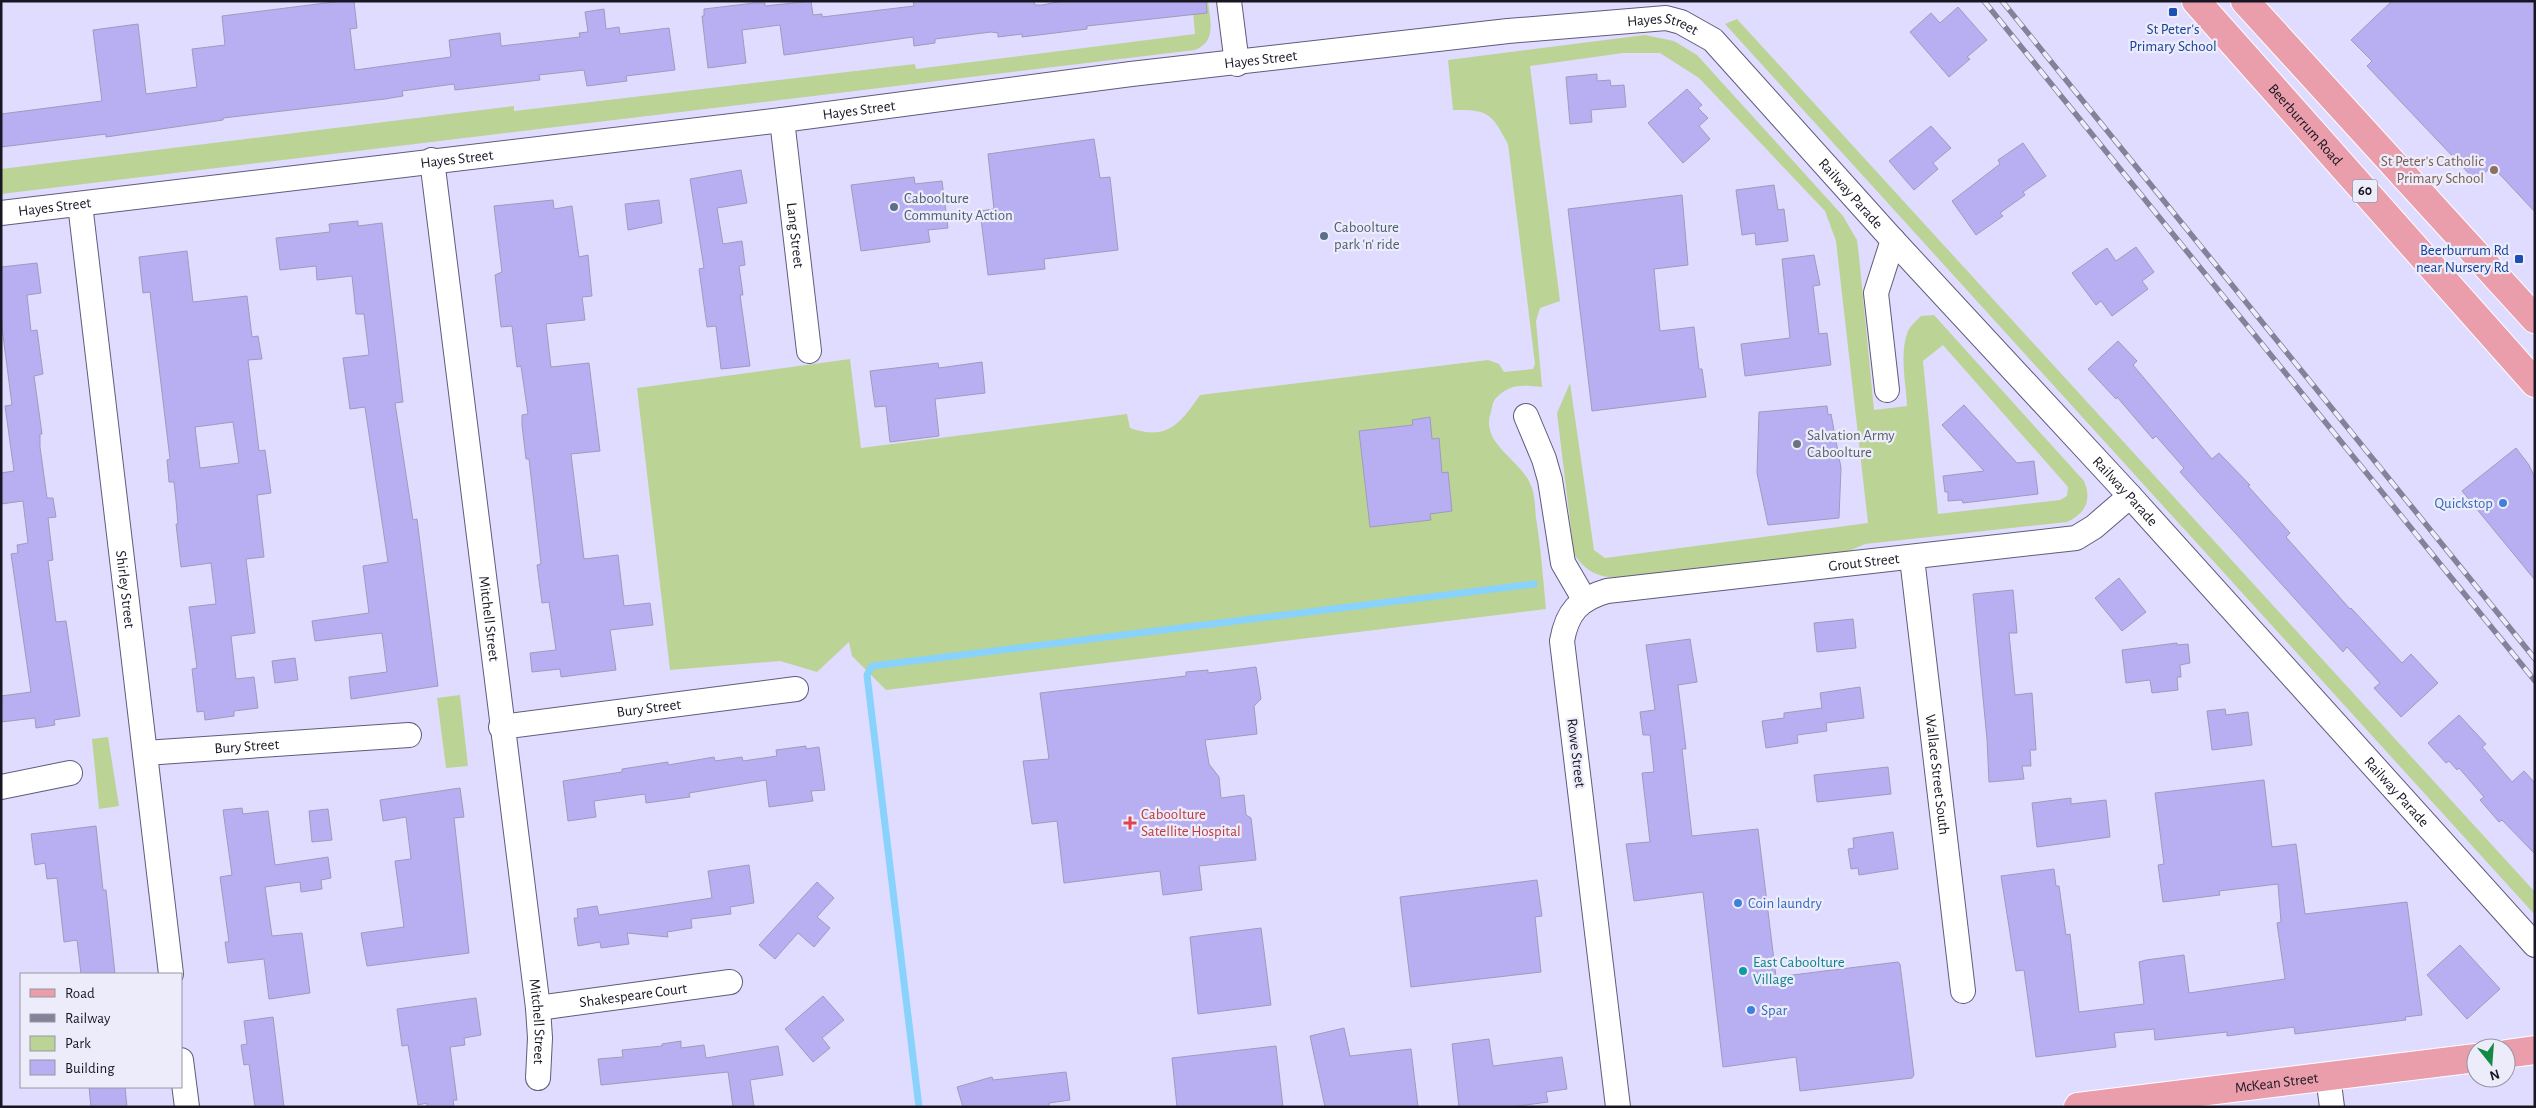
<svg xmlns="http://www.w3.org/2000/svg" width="2536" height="1108" font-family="'Alegreya Sans',sans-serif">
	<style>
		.green { fill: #bcd396; fill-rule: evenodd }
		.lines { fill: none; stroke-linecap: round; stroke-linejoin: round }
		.stream { stroke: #88d2fc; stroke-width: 7 }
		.building { fill: #b8aff2; stroke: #9f9bbc; fill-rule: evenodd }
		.minor-casing { stroke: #5f5b79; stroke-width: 26 }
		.major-casing { stroke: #fff; stroke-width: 30 }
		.minor { stroke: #fff; stroke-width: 24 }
		.major { stroke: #ea9daa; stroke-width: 28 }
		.rail-casing { stroke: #848199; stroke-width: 5.5 }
		.rail { stroke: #edecfa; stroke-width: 4; stroke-dasharray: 11; stroke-linecap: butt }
		.transit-dot { fill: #1a4fb4; stroke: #edecfa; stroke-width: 2 }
		.education-dot { fill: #8d6e63; stroke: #edecfa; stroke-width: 2 }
		.service-dot { fill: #5c6f8a; stroke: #edecfa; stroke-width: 2 }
		.worship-dot { fill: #6b7280; stroke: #edecfa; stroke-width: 2 }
		.shop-dot { fill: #3f7fe0; stroke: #edecfa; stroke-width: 2 }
		.health-dot { fill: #e0444e; stroke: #edecfa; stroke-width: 2 }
		.culture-dot { fill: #0f9aa8; stroke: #edecfa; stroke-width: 2 }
		.labels { text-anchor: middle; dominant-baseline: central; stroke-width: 4.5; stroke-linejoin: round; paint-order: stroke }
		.shield { fill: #edecfa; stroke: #585663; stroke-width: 1 }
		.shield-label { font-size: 14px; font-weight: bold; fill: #181622 }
		.street-label { font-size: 15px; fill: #181622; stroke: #edecfa }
		.transit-label { font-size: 15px; fill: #164399; stroke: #edecfa }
		.education-label { font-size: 15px; fill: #785e54; stroke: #edecfa; text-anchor: end }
		.service-label { font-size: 15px; fill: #4e5e75; stroke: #edecfa; text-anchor: start }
		.worship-label { font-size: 15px; fill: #5b616d; stroke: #edecfa; text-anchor: start }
		.shop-label { font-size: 15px; fill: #366cbe; stroke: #edecfa; text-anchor: start }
		.health-label { font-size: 15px; fill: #be3a42; stroke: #edecfa; text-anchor: start }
		.culture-label { font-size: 15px; fill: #0d838f; stroke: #edecfa; text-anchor: start }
	</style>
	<rect width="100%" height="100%" fill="#e0dcff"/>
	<path class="green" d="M1192,1H1208C1210,21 1217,41 1195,50L1,194V169L514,106V111L915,64L916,69L1195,34Z
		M1737,19L2535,892V915L1725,24Z
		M1645,35L1674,41L1697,55L1843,216L1857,240L1859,256L1874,410L1907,406C1906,383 1899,353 1908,331C1911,325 1917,320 1921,316L1934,315L2084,481C2092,500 2086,513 2067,522L1865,544L1849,551L1633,578C1606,578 1590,578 1574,554L1557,413L1570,383L1594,550L1605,558L1868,523L1836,241L1825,211L1699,78L1660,53H1623L1530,66L1560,301L1540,308L1536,321L1542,387C1524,385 1510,383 1496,398C1493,401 1492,407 1491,412C1479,444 1523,460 1532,488C1535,497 1535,508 1536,518C1541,548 1543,578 1546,609L886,690L852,656L849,642L817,672L780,661L670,670L637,388L850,359L861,448L1127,414L1130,428C1167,441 1180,424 1200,395L1488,360L1499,364L1504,372L1533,369L1535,364L1508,144C1492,114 1489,109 1453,110L1448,60ZM1943,345L2068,487L2067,496L2060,500L1938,514L1923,361Z
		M460,695L468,766L446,768L437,698Z
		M108,737L119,806L99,809L92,739Z"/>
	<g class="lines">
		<path class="stream" d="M919,1107L867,675L872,666L1534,584"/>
	</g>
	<path class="building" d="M342,1H354L357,28L350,29L355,70L451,57L449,40L500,33L501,46L580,37L579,33L588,32L585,12L604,9L606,29L619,27L620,34L669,28L675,70L626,76L627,81L587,86L584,70L539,75L540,80L455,90L454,84L402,91L403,96L385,99L223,118V120L106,137V134L1,147V114L102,101L93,30L138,24L146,94L197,87L192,49L225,45L222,16Z
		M811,1L813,15L822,14V17L914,6L913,1H1034L1035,5H1042L1063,1H1206L1207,13L1087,26V29L1022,37V34L998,37V33L991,32L935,39V43L914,46L913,37L784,55L780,25L742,30L746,63L708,68L702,16H704V9L754,3H765V6Z
		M2392,1H2535V212L2492,166L2476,181L2367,66L2372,61L2351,40Z
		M1958,7L1987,40L1967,57L1970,59L1949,77L1910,32L1931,13L1940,23Z
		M1597,74V81L1610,80L1611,86L1624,85L1626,107L1591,110L1592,122L1570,124L1566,77Z
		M1687,89L1702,105L1698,108L1708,118L1699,126L1710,139L1683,163L1648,123Z
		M1931,126L1951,148L1933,163L1938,169L1914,190L1889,161Z
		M1094,139L1100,178L1110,177L1118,250L1044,259L1045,269L988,275L980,211L994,209L988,154Z
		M2023,143L2046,176L2023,192L2025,195L2000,213L2003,216L1976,235L1952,201L2000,164L1998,160Z
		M741,170L747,203L717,208L723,244L742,241L745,265L739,266L743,295H740L750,366L721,369L716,326L707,327L699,269L704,268L690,179Z
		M914,177L915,184L942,181L948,228L928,230L930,242L861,251L851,185Z
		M1774,185L1778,210L1784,209L1788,241L1756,245L1755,233L1742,235L1736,190Z
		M1682,195L1688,265L1654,269L1660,331L1694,327L1699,369H1702L1706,397L1592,411L1568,209Z
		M553,200L554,209L572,206L579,257L588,255L592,296L582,297L585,320L546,324L551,367L589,363L600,451L571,454L584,559L618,555L624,606L650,603L653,625L610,630L616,670L561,677L560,669L532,672L530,653L556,650L549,602L542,603L537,565L541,564L529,459H526L522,425V415L528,414L521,366L517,367L512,326L501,327L495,275L502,272L494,206Z
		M659,200L662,223L628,230L625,204Z
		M358,221V226L382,223L403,402L395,403L413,520L417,519L438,686L351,699L349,677L387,672L382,633L315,641L312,621L369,613L363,566L388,562L365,407L350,409L343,358L369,355L364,314H356L352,276L317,280L316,266L280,270L276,238L330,232L329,224Z
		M2136,247L2154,272L2142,281L2148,289L2112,316L2101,301L2096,305L2072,273L2107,248L2116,261Z
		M187,251L193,302L247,296L252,337L258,336L262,359L248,360L259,451L265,450L271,493L257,495L264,557L246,559L255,633L231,636L236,679L254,677L258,708L234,711V716L205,720L204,711L197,712L192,669L197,668L189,607L216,604L211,563L181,567L176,524H178L176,500L174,482H169L167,460L170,459L150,292L143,293L139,257ZM233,422L239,463L200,468L195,427Z
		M1814,255L1820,285L1813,286L1819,334L1827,333L1831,365L1745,376L1741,344L1790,338L1782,259Z
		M37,263L41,293L27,295L31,331L37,330L43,374L34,376L42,434H40V447L47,498H53L56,517L48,518L53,560L48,561L56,622L66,621L80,716L54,720L55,725L36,728L35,718L1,722V696L31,692L11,554L18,553L17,545L28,543L23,501L1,504V473L14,471L5,406L12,405L1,320V267Z
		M2118,341L2137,361L2133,365L2212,459L2219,453L2250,485L2248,486L2290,533L2286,537L2350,609L2351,608L2402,663L2411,654L2438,683L2401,717L2374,688L2380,683L2347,647L2343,652L2180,472L2184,468L2156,436L2153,439L2117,397L2116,399L2088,369Z
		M982,362L985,393L935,399L939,436L890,442L886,406L875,407L870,371L938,363L939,368Z
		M1964,405L2017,463L2034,461L2038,494L1963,503L1962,500L1948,501V492H1945L1943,476L1984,471L1942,425Z
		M1827,406L1828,415L1831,414L1841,468L1839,518L1768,525L1757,473L1759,412Z
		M1430,417L1432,439L1439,438L1442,473L1448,472L1452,511L1430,514L1431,520L1370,527L1359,431L1413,425L1412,420Z
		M2516,448L2529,465L2535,478V580L2462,491Z
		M2119,578L2146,612L2122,631L2095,598Z
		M2013,590L2017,633H2009L2015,695L2032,693L2036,750H2030L2031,766H2022L2024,779L1989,782L1987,739L1973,594Z
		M1853,619L1856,648L1817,652L1814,623Z
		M1690,639L1697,682L1678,685L1686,749H1682L1692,836L1758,829L1776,977L1898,962L1900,964L1914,1075L1912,1078L1800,1091L1796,1057L1723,1067L1703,892L1634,901L1626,844L1650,842L1642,773L1654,772L1650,735H1643L1640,712L1655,710L1646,645Z
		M2177,643V645L2188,644L2190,663L2180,665L2181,677H2177L2178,690L2152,693L2150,680L2126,683L2122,650Z
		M295,658L298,680L275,683L272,661Z
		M1256,667L1261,699L1254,706L1257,734L1205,740L1209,764L1219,777L1221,798L1244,795L1246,815L1251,818L1256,860L1199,866L1202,890L1163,895L1160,871L1064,883L1057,821L1032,824L1023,761L1049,759L1040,693L1186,676V672L1208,670V673Z
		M1860,687L1864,718L1826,723L1827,731L1797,735L1798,743L1766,748L1762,721L1784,718V713L1822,708L1820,693Z
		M2225,709L2226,715L2248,712L2252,745L2212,750L2207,711Z
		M2459,715L2486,744L2482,747L2512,782L2524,771L2535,783V854L2502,820L2499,822L2480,800L2484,797L2459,768L2457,770L2449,761L2446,763L2428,743Z
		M806,746V749L819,747L825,790L811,791L813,801L769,807L766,780L689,793L690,797L646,803L645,794L594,801L596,817L568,821L563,781L622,772V769L668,762V765L714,757L715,761L742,757L743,761L777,756L776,750Z
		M1888,767L1891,794L1817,802L1814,775Z
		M2264,780L2272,847L2296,844L2305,914L2407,902L2422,1015L2405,1017L2406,1020L2295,1034L2294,1027L2227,1036V1032L2155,1040L2154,1029L2114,1033L2116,1047L2036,1057L2024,970L2016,971L2001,876L2054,869L2056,886H2059L2066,935L2070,934L2079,1012L2144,1004L2139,962L2146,960L2184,955L2189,993L2285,979L2277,923L2281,922L2278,884L2219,891L2220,895L2163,902L2158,865L2164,864L2155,793Z
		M460,788L464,817L454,818L469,953L367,966L361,933L404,927L395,861L411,859L406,817L383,821L380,800Z
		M2071,798V804L2106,800L2110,837L2037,847L2032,803Z
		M242,808L243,814L268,811L275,865L328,857L331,878L321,880L322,889L301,892L300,882L265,887L272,936L302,933L310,993L269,999L264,959L228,963L225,942H229L220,877L232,875L223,810Z
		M328,809L332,840L312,842L309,811Z
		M96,826L103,890H106L115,974H81L77,940L64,942L57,878L47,879L45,863L35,865L31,834Z
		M1893,832L1898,869L1859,875L1858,868L1851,869L1848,849L1854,848L1853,838Z
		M749,865L754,903L730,907L731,914L691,919L692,928L667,932L668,937L627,933L629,944L601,948L600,942L578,946L574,918H578L577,909L597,906L599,915L712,898L708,871Z
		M1537,880L1542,916L1535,917L1541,972L1411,987L1400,897Z
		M817,882L834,898L817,917L830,928L814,947L798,933L775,959L759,945Z
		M1261,928L1271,1005L1198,1014L1190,937Z
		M2460,945L2500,989L2467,1019L2427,975Z
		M823,996L844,1020L822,1038L830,1048L813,1062L785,1029Z
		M476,998L481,1035L464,1038L465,1045L450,1047L457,1100H453L454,1107H427V1103L418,1105L408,1045L402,1046L397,1009Z
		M273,1017L284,1107H255L249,1064L244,1065L241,1045L247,1044L244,1021Z
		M1344,1028L1350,1056L1411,1049L1418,1107H1325L1310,1036Z
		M1489,1039L1493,1066L1562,1057L1567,1089L1546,1092L1548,1102L1511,1107H1459L1452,1044Z
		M681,1041V1048L704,1045L706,1058L778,1046L783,1075L750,1080L754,1107H733L728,1072L601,1085L598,1059L623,1057L622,1050L662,1046V1044Z
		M1276,1046L1283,1107H1177L1172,1058Z
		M1066,1072L1070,1100L1049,1103V1107H963L957,1087L992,1077L993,1080Z
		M89,1087H125L127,1107H91Z"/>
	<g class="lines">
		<g class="minor-casing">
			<g id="minor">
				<path d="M1229,1L1237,64"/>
				<path id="s1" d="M782,120L809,351"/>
				<path id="s2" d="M432,160L538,1008L540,1038L538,1078"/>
				<path id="s3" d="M80,204L171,974"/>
				<path id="s4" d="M1,213L782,120L1131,74L1508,31L1666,18L1681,22L1713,40L1891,238L2130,496L2535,945"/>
				<path d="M1887,390L1876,293L1893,240"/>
				<path d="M1526,416L1544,459L1550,480L1563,563L1584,599"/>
				<path id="s5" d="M1912,558L1963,991"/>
				<path id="s6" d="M501,727L796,689"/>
				<path id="s7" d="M145,753L409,735"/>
				<path d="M1,787L70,773"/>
				<path id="s8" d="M538,1008L730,982"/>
				<path d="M181,1060L187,1107"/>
				<path d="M2328,1076L2332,1107"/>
				<path id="s9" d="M1618,1107L1562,641C1567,612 1579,599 1607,591L2076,538L2094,527L2130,496"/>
			</g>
		</g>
		<g class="major-casing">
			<g id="major">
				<path id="s10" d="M2196,1L2535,383"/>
				<path d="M2245,1L2535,319"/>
				<path d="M2506,1054L2535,1050"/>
				<path id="s11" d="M2078,1107L2476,1058"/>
			</g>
		</g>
		<use href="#minor" class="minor"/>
		<use href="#major" class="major"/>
		<g class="rail-casing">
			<path id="rail" d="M1984,1L2535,681
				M2002,1L2535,659"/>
		</g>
		<use href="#rail" class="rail"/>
	</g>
	<g class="transit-dot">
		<rect x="2168" y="7" width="10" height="10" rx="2.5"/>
		<rect x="2514" y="254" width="10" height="10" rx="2.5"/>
	</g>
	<circle class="education-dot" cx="2494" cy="170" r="5"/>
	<g class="service-dot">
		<circle cx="894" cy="207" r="5"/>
		<circle cx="1324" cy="236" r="5"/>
	</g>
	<circle class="worship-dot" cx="1797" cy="444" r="5"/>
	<g class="shop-dot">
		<circle cx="2503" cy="503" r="5"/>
		<circle cx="1738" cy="903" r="5"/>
		<circle cx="1751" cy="1010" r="5"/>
	</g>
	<path class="health-dot" d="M1127.5 815.5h5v5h5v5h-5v5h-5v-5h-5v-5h5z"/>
	<circle class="culture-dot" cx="1743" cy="971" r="5"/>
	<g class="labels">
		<rect class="shield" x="2352.5" y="179.5" width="25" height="23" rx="4"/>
		<g class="shield-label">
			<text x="2365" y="191">60</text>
		</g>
		<g class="street-label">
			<text stroke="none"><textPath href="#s4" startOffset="1674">Hayes Street</textPath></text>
			<text stroke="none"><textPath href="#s4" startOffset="1269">Hayes Street</textPath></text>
			<text stroke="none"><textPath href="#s4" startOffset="864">Hayes Street</textPath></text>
			<text stroke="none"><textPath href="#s10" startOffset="165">Beerburrum Road</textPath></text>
			<text stroke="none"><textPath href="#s4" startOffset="459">Hayes Street</textPath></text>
			<text stroke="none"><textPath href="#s4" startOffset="1935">Railway Parade</textPath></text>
			<text stroke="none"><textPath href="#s4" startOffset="54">Hayes Street</textPath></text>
			<text stroke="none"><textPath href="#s1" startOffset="116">Lang Street</textPath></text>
			<text stroke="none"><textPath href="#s4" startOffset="2340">Railway Parade</textPath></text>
			<text stroke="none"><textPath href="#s9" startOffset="800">Grout Street</textPath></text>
			<text stroke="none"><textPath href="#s3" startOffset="388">Shirley Street</textPath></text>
			<text stroke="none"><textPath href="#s2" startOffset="462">Mitchell Street</textPath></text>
			<text stroke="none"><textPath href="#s6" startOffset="149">Bury Street</textPath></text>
			<text stroke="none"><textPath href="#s7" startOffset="102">Bury Street</textPath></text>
			<text transform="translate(1576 753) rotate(83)">Rowe Street</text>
			<text stroke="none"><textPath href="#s5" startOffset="218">Wallace Street South</textPath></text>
			<text stroke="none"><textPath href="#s4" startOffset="2745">Railway Parade</textPath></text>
			<text stroke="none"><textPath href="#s8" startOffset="96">Shakespeare Court</textPath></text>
			<text stroke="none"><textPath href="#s2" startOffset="868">Mitchell Street</textPath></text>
			<text stroke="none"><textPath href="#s11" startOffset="200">McKean Street</textPath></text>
		</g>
		<g class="transit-label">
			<text x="2173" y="29">St Peter's<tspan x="2173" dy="17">Primary School</tspan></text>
			<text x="2509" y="250" text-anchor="end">Beerburrum Rd<tspan x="2509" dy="17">near Nursery Rd</tspan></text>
		</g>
		<g class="education-label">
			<text x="2484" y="161">St Peter's Catholic<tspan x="2484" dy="17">Primary School</tspan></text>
		</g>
		<g class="service-label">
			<text x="904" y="198">Caboolture<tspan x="904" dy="17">Community Action</tspan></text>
			<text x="1334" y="227">Caboolture<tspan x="1334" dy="17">park 'n' ride</tspan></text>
		</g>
		<g class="worship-label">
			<text x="1807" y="435">Salvation Army<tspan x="1807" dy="17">Caboolture</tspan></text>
		</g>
		<g class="shop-label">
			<text x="2493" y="503" text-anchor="end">Quickstop</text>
			<text x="1748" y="903">Coin laundry</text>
			<text x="1761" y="1010">Spar</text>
		</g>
		<g class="health-label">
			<text x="1141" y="814">Caboolture<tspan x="1141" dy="17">Satellite Hospital</tspan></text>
		</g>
		<g class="culture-label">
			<text x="1753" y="962">East Caboolture<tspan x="1753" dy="17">Village</tspan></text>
		</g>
	</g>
	<rect width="2536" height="1108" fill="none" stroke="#181622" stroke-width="5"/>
	<rect x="20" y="973" width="162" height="115" fill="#edecfa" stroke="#9896a4"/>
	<rect x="30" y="989" width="25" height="8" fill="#ea9daa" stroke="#9896a4"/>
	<text x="65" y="998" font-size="15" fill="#181622">Road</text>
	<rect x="30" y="1014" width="25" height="8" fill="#848199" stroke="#9896a4"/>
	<text x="65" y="1023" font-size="15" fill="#181622">Railway</text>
	<rect x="30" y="1036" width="25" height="15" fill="#bcd396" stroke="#9896a4"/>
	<text x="65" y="1048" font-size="15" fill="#181622">Park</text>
	<rect x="30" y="1060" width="25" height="15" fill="#b8aff2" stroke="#9896a4"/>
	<text x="65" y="1073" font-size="15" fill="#181622">Building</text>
	<g transform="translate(2491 1063) rotate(163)"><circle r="24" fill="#edecfa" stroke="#9896a4"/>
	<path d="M0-4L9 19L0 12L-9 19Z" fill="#118a44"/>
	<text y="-8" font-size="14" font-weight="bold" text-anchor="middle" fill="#181622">N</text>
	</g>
</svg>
